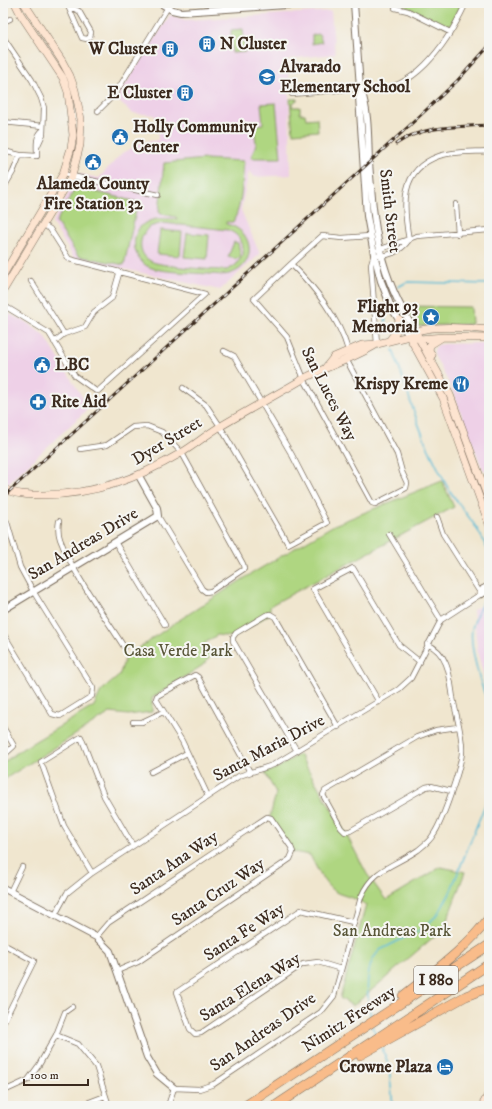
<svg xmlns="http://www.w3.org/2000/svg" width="492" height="1109" font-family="'IM FELL DW Pica',serif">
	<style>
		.built { fill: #eed0e7 }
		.green { fill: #afd681; stroke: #758050; fill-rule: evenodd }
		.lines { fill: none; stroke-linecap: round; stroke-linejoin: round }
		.stream { stroke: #59bcd7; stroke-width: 1.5 }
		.minor-casing { stroke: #7a6c5c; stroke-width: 6 }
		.tertiary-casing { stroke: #7a6c5c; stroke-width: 8 }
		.secondary-casing { stroke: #7a6c5c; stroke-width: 8 }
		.motorway-casing { stroke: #7a6c5c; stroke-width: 10 }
		.minor { stroke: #fff; stroke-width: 4.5 }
		.tertiary { stroke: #fff; stroke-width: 6 }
		.secondary { stroke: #fde4d0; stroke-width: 7 }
		.motorway { stroke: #f9bc8a; stroke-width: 9 }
		.rail-casing { stroke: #3b2a1e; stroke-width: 3 }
		.rail { stroke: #f6f6f2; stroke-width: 1.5; stroke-dasharray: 4.5; stroke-linecap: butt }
		.labels { text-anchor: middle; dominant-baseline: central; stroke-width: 4; stroke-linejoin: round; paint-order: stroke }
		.shield { fill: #f6f6f2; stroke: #73675e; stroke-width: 1 }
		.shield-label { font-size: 16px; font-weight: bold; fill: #3b2a1e }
		.poi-label { font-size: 17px; font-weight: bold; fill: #3b2a1e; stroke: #f6f6f2; text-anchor: start }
		.street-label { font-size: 17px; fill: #3b2a1e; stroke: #f6f6f2 }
		.park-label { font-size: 17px; fill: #585537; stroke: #f6f6f2 }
	</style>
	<rect width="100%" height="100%" fill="#f6f6f2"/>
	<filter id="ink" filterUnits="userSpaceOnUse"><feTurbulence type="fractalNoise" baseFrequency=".025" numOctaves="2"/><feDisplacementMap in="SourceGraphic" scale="8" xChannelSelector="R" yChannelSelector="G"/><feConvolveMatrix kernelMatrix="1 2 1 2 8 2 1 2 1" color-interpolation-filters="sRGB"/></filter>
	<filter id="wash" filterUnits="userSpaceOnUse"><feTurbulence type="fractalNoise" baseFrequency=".012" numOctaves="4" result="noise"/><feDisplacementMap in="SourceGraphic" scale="16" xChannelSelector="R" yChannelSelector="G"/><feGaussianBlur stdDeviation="0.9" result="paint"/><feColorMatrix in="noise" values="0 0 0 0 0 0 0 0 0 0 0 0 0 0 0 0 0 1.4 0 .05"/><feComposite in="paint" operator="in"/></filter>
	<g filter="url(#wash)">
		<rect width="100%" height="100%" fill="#f0e6cf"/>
		<path class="built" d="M331,11L335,54L288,59L291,175L255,177L249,171L241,210L260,254L220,290L74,258L52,223L79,174L99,178L122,153L141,143L158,140L157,120L154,115L132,113L116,99L170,15L186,20Z
			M3,311L26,322L45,336L89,408L3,488Z
			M489,343V471L483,470L450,385L434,355V350L437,345L443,344Z
			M489,600V696L478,654L473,610Z"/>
		<path class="green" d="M399,3H462L452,24L446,27Z
			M243,29L245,52L232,53L231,30Z
			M319,34L322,42L312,44V35Z
			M290,99H298L293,103L292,107H300V114H305L306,119L317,118L318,131L293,133Z
			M276,103L281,158H251L256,144L254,125L263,124L261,104Z
			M205,159L244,161C242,181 243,204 233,222H226V224C259,231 256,273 222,275C205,273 162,273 149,267C131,259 129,230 147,222C157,217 166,219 177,219L176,217L161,214L159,212L164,163ZM163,223L228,230C240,235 244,243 243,255L235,266L227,270C209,270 173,267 156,263C137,258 137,238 149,227Z
			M76,187L138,202L124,265L78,256L56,222Z
			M160,230L182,232L180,256L157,254Z
			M187,233L209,235L207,259L184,257Z
			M234,242L238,243L241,257L236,259L228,257Z
			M404,306L471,307L472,324L418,326Z
			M442,481L454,507L273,604L270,607V614L233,637L217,635L205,643L210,657L203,665L152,698V712L128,715L110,713L3,780V763L22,749L94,706L101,691L119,676L125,658L173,624L251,574L334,525Z
			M299,754L345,832L367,874L386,900L441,867L465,872L444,928L353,1006L340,998L366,905C356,898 351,898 340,894C325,889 317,868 310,855L293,852L270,817L276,793L265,773L279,767Z"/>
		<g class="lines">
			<path class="stream" d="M398,287L407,282L489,284
				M384,310L387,330
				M393,350C407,388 417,428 436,464C441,474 445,485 452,494C467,516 479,527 489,553
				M482,603C479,611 474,620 472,629C469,646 481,687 489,704
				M371,1018C367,997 363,966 380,950L424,928L438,914L449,895L489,795
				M372,1026L376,1035
				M382,1047L389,1067L393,1106"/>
		</g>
	</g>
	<g filter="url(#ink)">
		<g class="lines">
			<g class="minor-casing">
				<path id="minor" d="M67,3L68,6L82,38L87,39L90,37L91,32L79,11L68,6
					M395,8L408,11L450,32
					M3,22L10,19
					M3,37L32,80L41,98L44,108L43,134L37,147
					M292,94L360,88C411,100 448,42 466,3
					M98,111L115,94L168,7
					M3,122L43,126
					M3,151L20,155L37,156C37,147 35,137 42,131
					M63,174L158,195
					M3,189L13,172L20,155
					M456,204L458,234
					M409,240C403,206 399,170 439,156C454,151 473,152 489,151
					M378,250L417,236L489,230
					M374,254L371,264L377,344
					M374,254C386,259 401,251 409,240
					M291,264L322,236L342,238L370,236
					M31,281L64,334L85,327L94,312L112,298L119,274
					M3,305L49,333L75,376L96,391H98L205,294L69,259L50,229L43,225
					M54,342L64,334
					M346,359L397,454L402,472L407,483L406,488L375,504L372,503L304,379L287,337L254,299L291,264C315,287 339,319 348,350
					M183,388L206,405L220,426L288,544L327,523L292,455L234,356L224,351
					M80,449L107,445L133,427L147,426L162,432L182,453L243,564L244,569L211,591L206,592L202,589L158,516
					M59,521C58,527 58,533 60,539C73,574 104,615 124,647
					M389,534L441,620
					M115,542L165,625
					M3,633L52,714L60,716L92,696L93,688L33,591L20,567L7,522
					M379,702L313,589L353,568L399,645L420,662
					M133,722H142L163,712
					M3,727L14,746L3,756
					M297,751L233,641V637L236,633L266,615L270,614L275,617L338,727
					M151,772L187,753
					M451,791L431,786L426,787L350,831L345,832L341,828L323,795L325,791L417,737L436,730L458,727
					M208,796L182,741L156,699L157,696L195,675L198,677L250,772
					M92,873L64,826L41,762L81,737L104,796L133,846
					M10,892L22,867
					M55,915L67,893L92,873L239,776L273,765L399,689L411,678L441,620L481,594L443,534L437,517
					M96,937L108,923L267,817L271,818L291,847L293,852L290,859L138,962L117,971
					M3,944L34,961L3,1023
					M341,969L318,962L303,964L201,1033L195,1034L190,1029L177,992L301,910L353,922
					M56,1035L78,1044L96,1066L109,1106
					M4,1091L28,1080L39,1065L56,1035L65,1012L72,1007
					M79,1106L105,1096
					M168,1106L174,1088L199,1089L214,1084L321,1012L334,996L361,897C373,868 395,866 418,850C423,846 430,841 433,835C442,823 463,763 462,749C462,733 456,715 453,698C450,678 449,653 427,644"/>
			</g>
			<g class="tertiary-casing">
				<path id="tertiary" d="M160,3L172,10L181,12L315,3
					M354,3L360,88L359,97L367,216L374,254L381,281L391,307L409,336
					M361,90C369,112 368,139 369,162C374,228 378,274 415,331
					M481,594L483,589L489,586
					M481,594L489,591
					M3,610L158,516L157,508L139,476
					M3,888L96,937L110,951L147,1057L157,1074L174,1088"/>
			</g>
			<g class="secondary-casing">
				<path id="secondary" d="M3,275L63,174L71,148L73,135L68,92L63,78L21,15L15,3
					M3,291L72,176L80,145L81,119L75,90L70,76L62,61L24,3
					M415,331L450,395L489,501
					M412,334C424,324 473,328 489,330
					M409,336L443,398L489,524
					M389,341L397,330L399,320
					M432,355L429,350L430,345L441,338
					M326,367L334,357L362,345L377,344L409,336L419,339L444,337L489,338
					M3,488C14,495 31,495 44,495C96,494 137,479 181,453C195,445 207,434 221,426C248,410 276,395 303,379C327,366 353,359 377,344
					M482,1106L489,1093"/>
			</g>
			<g class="motorway-casing">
				<path id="motorway" d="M403,996C434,971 465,950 489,918
					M360,1055L466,996L489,987
					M245,1106L489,945
					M275,1106L489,964"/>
			</g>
			<use href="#minor" class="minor"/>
			<use href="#tertiary" class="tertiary"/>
			<use href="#secondary" class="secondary"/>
			<use href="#motorway" class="motorway"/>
			<g class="rail-casing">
				<path id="rail" d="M396,144C423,125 457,127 489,125
					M3,497L409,126L457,81L489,46"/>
			</g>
			<use href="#rail" class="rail"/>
		</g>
	</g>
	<defs>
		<g id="building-disc" transform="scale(0.9)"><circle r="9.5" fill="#1f6fb2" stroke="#f6f6f2"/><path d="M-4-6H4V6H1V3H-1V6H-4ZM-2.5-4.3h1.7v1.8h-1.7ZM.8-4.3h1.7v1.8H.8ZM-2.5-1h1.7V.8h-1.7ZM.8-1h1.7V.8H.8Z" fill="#fff"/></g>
		<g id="school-disc" transform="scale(0.9)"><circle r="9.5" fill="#1f6fb2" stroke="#f6f6f2"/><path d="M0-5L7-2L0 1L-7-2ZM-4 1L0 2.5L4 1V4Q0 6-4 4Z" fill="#fff"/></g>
		<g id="civic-disc" transform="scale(0.9)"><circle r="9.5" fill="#1f6fb2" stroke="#f6f6f2"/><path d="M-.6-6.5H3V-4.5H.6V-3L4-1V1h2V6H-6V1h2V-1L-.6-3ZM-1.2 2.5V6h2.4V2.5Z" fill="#fff"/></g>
		<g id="sight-disc" transform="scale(0.9)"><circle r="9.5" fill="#1f6fb2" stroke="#f6f6f2"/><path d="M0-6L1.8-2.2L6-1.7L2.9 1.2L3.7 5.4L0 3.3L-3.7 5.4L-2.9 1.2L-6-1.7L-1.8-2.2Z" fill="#fff"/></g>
		<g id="restaurant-disc" transform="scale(0.9)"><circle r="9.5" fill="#1f6fb2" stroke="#f6f6f2"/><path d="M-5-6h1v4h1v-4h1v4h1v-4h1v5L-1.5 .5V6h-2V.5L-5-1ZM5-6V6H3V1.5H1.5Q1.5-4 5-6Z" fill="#fff"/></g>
		<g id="pharmacy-disc" transform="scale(0.9)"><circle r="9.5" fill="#1f6fb2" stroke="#f6f6f2"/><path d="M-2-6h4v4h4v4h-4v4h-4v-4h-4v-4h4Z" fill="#fff"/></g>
		<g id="hotel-disc" transform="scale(0.9)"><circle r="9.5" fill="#1f6fb2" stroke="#f6f6f2"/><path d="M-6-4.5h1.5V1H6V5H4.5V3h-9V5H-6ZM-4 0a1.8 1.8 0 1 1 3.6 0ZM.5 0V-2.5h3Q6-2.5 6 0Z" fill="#fff"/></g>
	</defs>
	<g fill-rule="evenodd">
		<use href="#building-disc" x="207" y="44"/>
		<use href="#building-disc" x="170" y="49"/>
		<use href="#school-disc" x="267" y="77"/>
		<use href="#building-disc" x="185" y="93"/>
		<use href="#civic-disc" x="120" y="137"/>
		<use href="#civic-disc" x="93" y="162"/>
		<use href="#sight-disc" x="431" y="317"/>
		<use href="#civic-disc" x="42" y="365"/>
		<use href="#restaurant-disc" x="461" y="384"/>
		<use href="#pharmacy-disc" x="38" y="402"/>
		<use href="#hotel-disc" x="445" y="1067"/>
	</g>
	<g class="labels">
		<rect class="shield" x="414" y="966" width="44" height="28" rx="3"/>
		<g class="shield-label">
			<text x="436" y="980">I 880</text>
		</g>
		<g class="poi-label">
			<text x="220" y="44">N Cluster</text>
			<text x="157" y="49" text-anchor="end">W Cluster</text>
			<text x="280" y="67">Alvarado<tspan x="280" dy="20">Elementary School</tspan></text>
			<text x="172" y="93" text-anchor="end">E Cluster</text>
			<text x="133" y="127">Holly Community<tspan x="133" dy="20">Center</tspan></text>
			<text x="93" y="184" text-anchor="middle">Alameda County<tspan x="93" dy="20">Fire Station 32</tspan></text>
			<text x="418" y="307" text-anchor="end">Flight 93<tspan x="418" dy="20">Memorial</tspan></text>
			<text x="55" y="365">LBC</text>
			<text x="448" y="384" text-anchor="end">Krispy Kreme</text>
			<text x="51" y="402">Rite Aid</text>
			<text x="432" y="1067" text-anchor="end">Crowne Plaza</text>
		</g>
		<g class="street-label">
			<text transform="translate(390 211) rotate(83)">Smith Street</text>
			<text transform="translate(329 394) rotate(63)">San Luces Way</text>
			<text transform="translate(167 441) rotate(-31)">Dyer Street</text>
			<text transform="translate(83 544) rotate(-31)">San Andreas Drive</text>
			<text transform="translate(269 748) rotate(-28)">Santa Maria Drive</text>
			<text transform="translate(174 863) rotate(-34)">Santa Ana Way</text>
			<text transform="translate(218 892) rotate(-34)">Santa Cruz Way</text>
			<text transform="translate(244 932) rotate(-33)">Santa Fe Way</text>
			<text transform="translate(250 987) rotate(-32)">Santa Elena Way</text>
			<text transform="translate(349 1019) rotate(-33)">Nimitz Freeway</text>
			<text transform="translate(263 1032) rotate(-35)">San Andreas Drive</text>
		</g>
		<g class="park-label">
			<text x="178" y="651">Casa Verde Park</text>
			<text x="392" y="931">San Andreas Park</text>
		</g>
	</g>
	<rect width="492" height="1109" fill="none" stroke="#f6f6f2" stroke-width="16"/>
	<path d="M24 1079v6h64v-6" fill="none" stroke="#3b2a1e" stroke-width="2"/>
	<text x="30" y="1079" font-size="12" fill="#3b2a1e" stroke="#f6f6f2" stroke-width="3" paint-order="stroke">100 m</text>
</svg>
